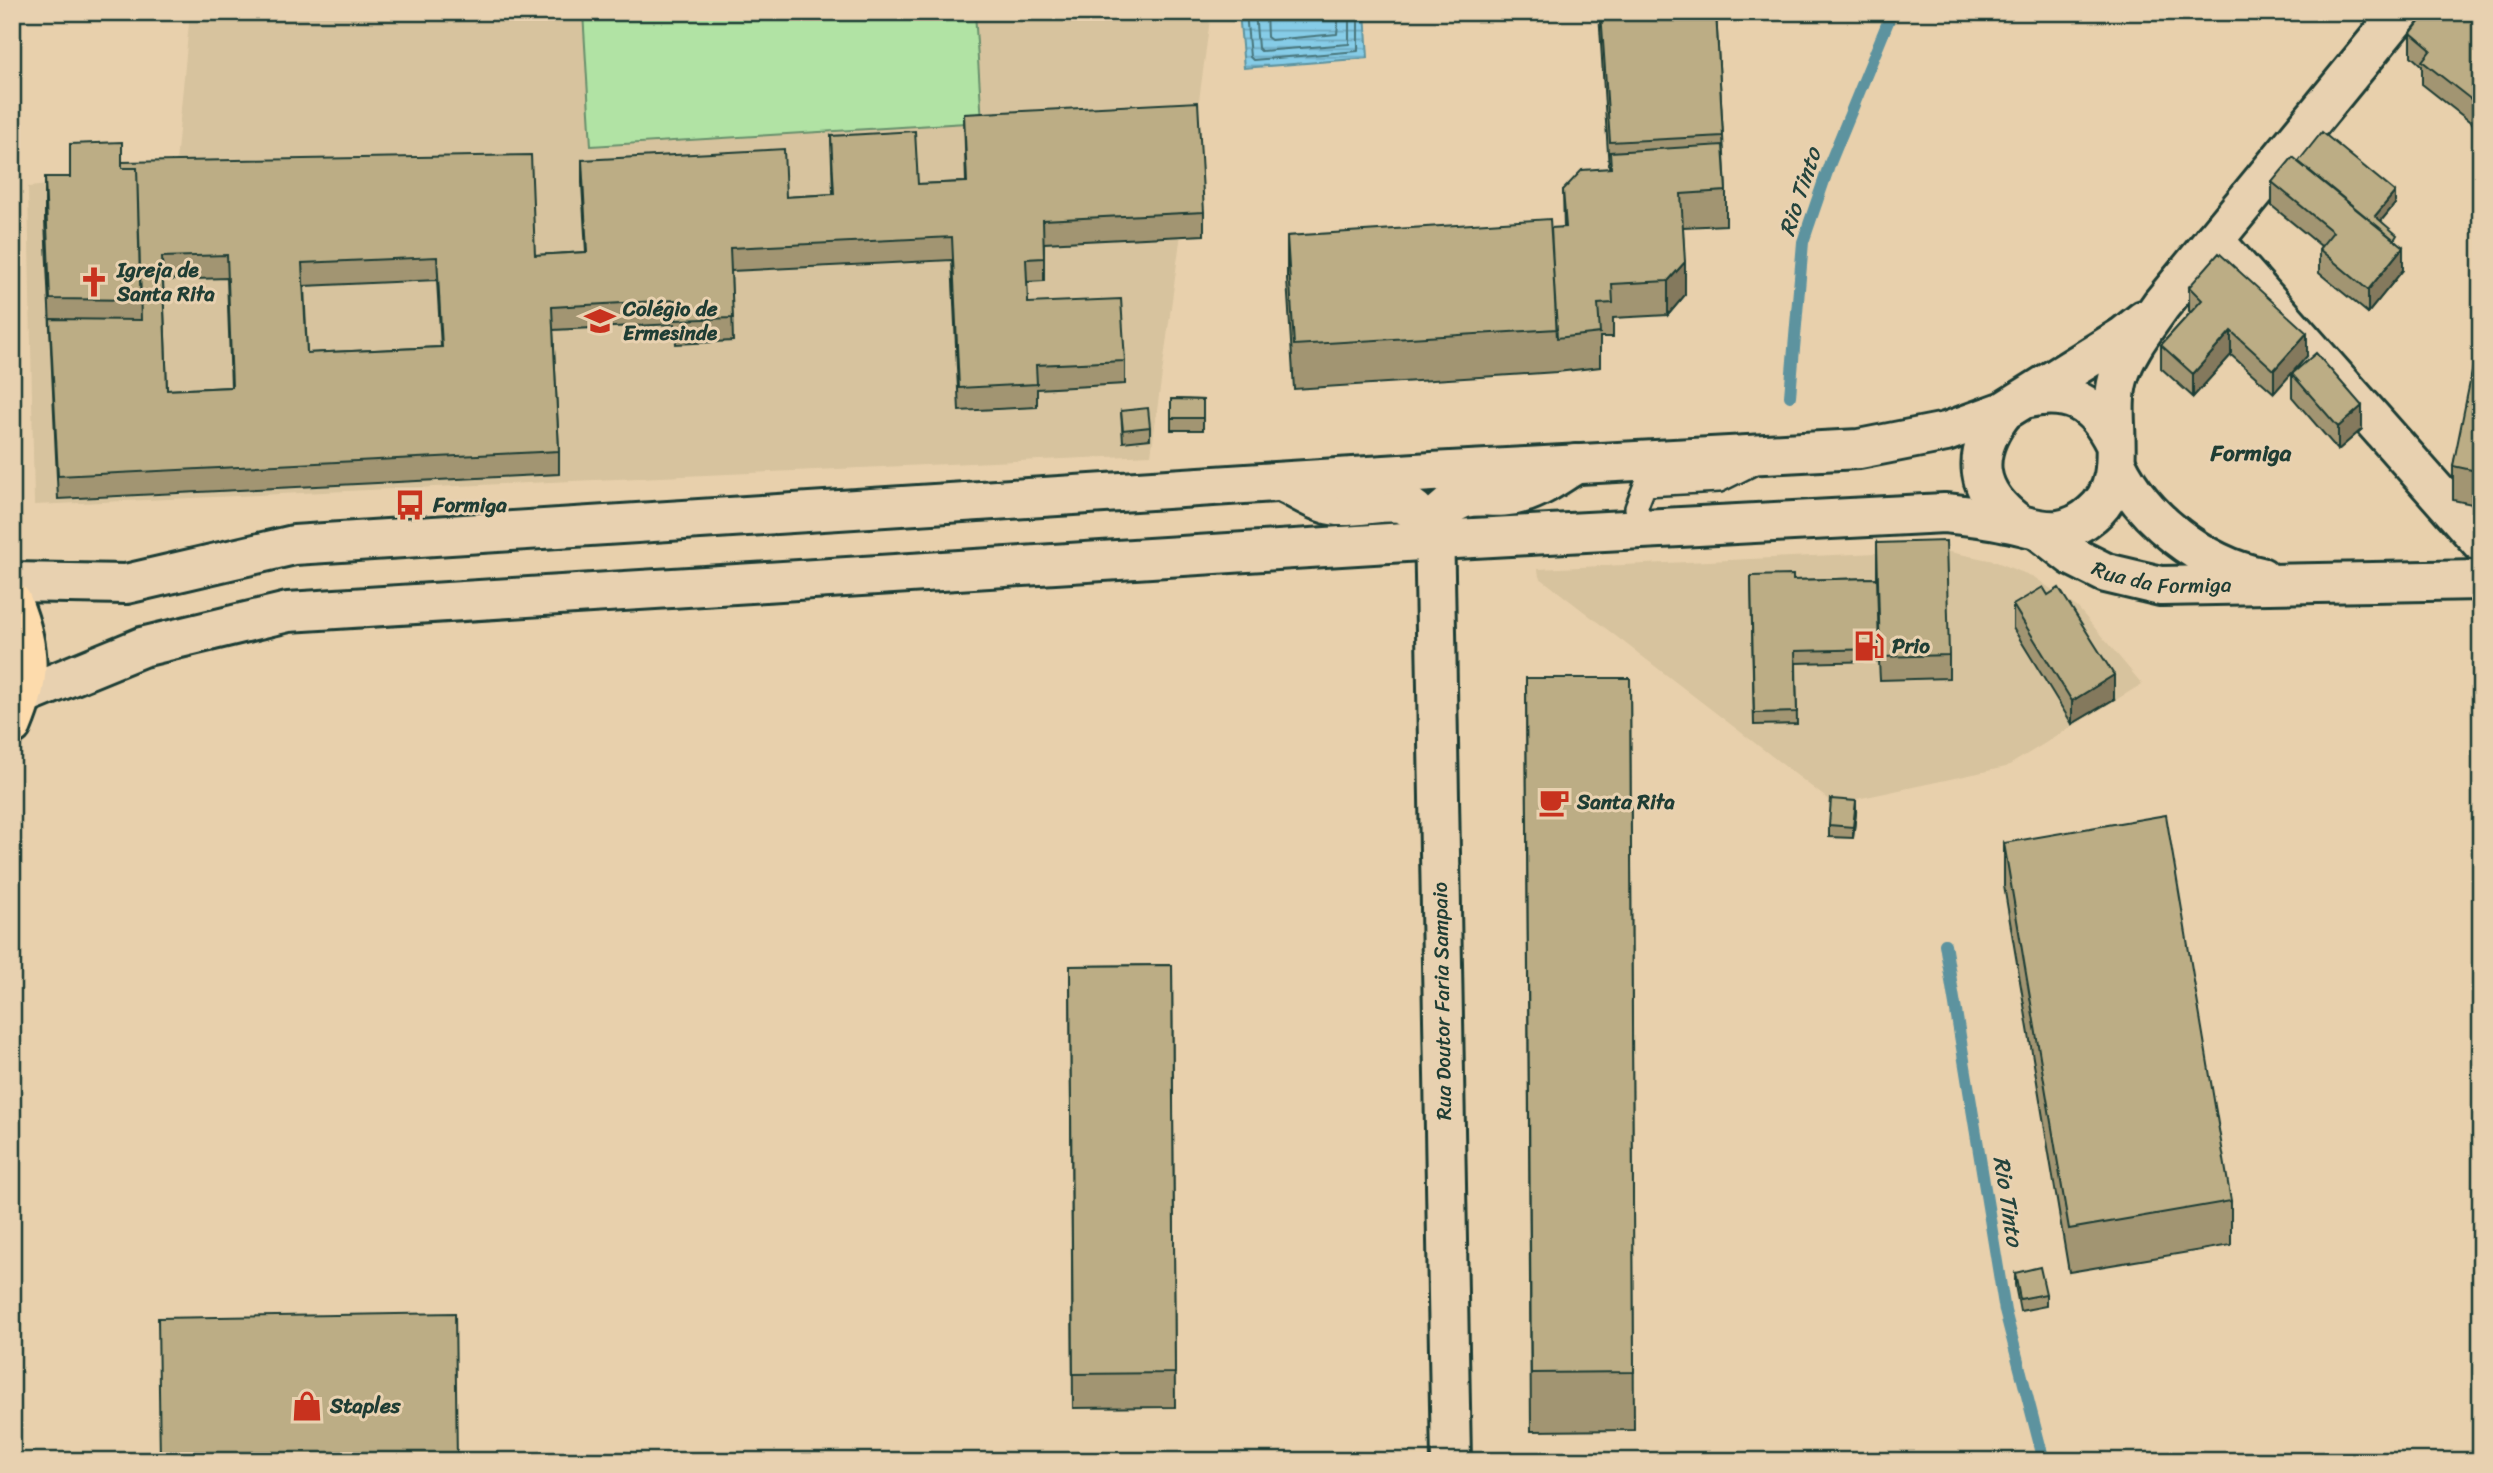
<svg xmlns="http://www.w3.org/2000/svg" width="2493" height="1473" font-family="Sriracha,sans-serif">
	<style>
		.built { fill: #d7c39e }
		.park { fill: #b1e3a4; stroke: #68906c; stroke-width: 2 }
		.water { fill: url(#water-rules); stroke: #5d939f; stroke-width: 2 }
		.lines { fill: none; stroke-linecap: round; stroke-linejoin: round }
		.shore { stroke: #48767c; stroke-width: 2 }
		.stream { stroke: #5d939f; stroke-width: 12 }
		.service-casing { stroke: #1f3d34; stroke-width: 26 }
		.minor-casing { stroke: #1f3d34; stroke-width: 44 }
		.tertiary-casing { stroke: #1f3d34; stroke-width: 44 }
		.secondary-casing { stroke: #1f3d34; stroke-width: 44 }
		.primary-casing { stroke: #1f3d34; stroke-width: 44 }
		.service { stroke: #e8d1b0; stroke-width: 21 }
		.minor { stroke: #e8d1b0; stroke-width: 38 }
		.tertiary { stroke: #e8d1b0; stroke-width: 38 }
		.secondary { stroke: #e8d1b0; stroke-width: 38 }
		.primary { stroke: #fddbac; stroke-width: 38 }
		.wall { fill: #a29572; stroke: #1f3d34; stroke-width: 2; fill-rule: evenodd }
		.shaded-wall { fill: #84795d; stroke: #1f3d34; stroke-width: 2 }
		.building { fill: #bcad85; stroke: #1f3d34; stroke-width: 2; fill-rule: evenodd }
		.labels { text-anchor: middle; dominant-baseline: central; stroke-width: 6; stroke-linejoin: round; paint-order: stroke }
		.poi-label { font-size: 21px; font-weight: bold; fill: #1f3d34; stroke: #e8d1b0; text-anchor: start }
		.street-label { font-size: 21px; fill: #1f3d34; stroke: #e8d1b0 }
		.water-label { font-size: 23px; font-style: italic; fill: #24443d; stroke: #e8d1b0 }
		.neighbourhood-label { font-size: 23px; font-weight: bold; fill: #1f3d34; stroke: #e8d1b0 }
	</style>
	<defs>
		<pattern id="water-rules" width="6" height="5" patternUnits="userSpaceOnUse" patternTransform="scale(1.75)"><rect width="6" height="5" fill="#86cce7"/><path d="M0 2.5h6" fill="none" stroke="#6da7bc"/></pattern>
	</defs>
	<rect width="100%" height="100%" fill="#e8d0ac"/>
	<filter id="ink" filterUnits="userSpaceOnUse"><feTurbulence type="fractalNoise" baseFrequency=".0143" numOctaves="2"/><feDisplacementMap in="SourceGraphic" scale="14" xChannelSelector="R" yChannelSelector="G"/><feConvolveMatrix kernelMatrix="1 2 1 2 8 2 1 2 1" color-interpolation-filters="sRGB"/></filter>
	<g filter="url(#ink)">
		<path class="built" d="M190,12H1211L1151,455L34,505L28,187L175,173Z
			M1940,550L1994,561L2034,577L2078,608L2142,684L2006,767L1834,804L1539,577L1538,569Z"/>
		<path class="park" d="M583,12H975L982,122L591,146Z"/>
		<path class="water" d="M1239,12H1365L1368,58L1244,68Z"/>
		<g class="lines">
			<path class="shore" d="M1246,12L1250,57L1253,60L1358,51V12
				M1255,12L1258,48L1261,51L1349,44V12
				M1266,12L1267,37L1271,40L1337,34L1339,12"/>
			<path class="stream" d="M1790,396L1803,242L1830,163L1892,12
				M1945,944L2005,1311L2044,1461"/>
			<g class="service-casing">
				<path id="service" d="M1647,530L1636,508L1645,485L1719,481L1755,463"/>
			</g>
			<g class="minor-casing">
				<path id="minor" d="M2214,240L2481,542
					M1286,484C1300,491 1321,505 1337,506C1386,508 1410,483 1433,541
					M1451,1461L1434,521C1467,481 1484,505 1523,493C1541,488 1560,473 1576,464"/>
			</g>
			<g class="tertiary-casing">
				<g id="tertiary">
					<path d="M2117,465C2143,518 2202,565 2261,577"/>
					<path id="s1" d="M2040,531L2072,556L2106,573L2161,586L2481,580"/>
				</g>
			</g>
			<g class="secondary-casing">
				<path id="secondary" d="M2024,399C2069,388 2094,402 2114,442
					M2004,411C1970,454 1974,492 2019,524
					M12,582L126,584L294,545L1432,472L1859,449L1946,432L2004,411L2124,336L2144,320
					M25,695L142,647L288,612L1437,540L1944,513C1965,515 1986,517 2007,522C2025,525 2040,532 2059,530C2071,528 2083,522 2092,514C2133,481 2106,423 2118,379C2126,351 2145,328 2161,305L2401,12"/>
			</g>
			<g class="primary-casing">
				<path id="primary" d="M12,602C31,649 32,678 12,725"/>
			</g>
			<use href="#service" class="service"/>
			<use href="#minor" class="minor"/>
			<use href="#tertiary" class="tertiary"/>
			<use href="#secondary" class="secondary"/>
			<use href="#primary" class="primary"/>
		</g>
		<path class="wall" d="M1599,12H1716L1723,136L1726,191V225L1683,227L1685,295L1668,315L1613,318V337H1600V367L1557,372L1294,389L1287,280V236L1564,228L1563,190L1609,169Z
			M2481,12L2473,124L2422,84V66L2411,56V33Z
			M964,114L1204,212V235L1044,243V281L1027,282L1028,303L1125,361V384L1037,389V407L959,411L952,260L731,271L733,341L676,344L675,324L553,330L559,451V474L58,499L45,221V177H70L122,162L535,255L586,252L582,183V160L786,197L833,194L831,136L918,184L966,182ZM227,278L231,387L167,390L163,280ZM437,280L441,347L307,353L304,286Z
			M2298,162L2395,204L2381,221L2397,243L2403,270L2368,313L2319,273V249L2321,246L2272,206V182Z
			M2189,287L2307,356L2274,393L2231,355L2193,397L2161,368V345L2191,312L2189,311Z
			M2481,343V506L2453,500V466Z
			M2292,374L2362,429L2338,450L2292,397Z
			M1171,399L1203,400V430H1171Z
			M1121,411L1150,427V439L1123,442Z
			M1877,543L1949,655V678L1880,680L1879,661L1796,663L1797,724L1754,725L1751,576L1793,580L1877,578Z
			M2013,605L2114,699L2072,724L2013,628Z
			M1526,678H1630L1634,1430L1531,1431Z
			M1856,813L1853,838L1829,837V825Z
			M2004,843L2231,1201V1245L2069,1272L2004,886Z
			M1172,965L1175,1407L1073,1408L1070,966Z
			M2015,1273L2046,1294V1306L2020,1311L2015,1285Z"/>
		<path class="shaded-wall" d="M2481,92V115L2473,124V101Z
			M2395,192V204L2375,228V216Z
			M2403,247V270L2368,313V290Z
			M1685,262V295L1668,315V281Z
			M2231,331V355L2193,397V374Z
			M2307,333V356L2274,393V370Z
			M2362,406V429L2338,450V427Z
			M2114,675V699L2072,724V701Z
			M1856,801V813L1853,838V827Z"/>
		<path class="building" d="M1601,12H1716L1723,136L1610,142Z
			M2427,12H2481V92L2473,101L2422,61L2431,50L2411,33Z
			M1198,102L1204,212L1043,220L1044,258L1026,259L1028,303L1121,299L1125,361L1036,365L1037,384L959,388L952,237L730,248L733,318L676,320L675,300L552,307L559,451L58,476L50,319L141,320L137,168H122V162L531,155L535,255L587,252L582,160L784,149L786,197L834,194L831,136L915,131L918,184L967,182L964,114ZM227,255L232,387L167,390L162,257ZM437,257L442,347L307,353L302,263Z
			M2322,132L2395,192L2375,216L2397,235L2394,240L2298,162Z
			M122,142V168H137L141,300L50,299L45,177H70V144Z
			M1723,145L1726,191L1681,194L1685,262L1668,281L1612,284L1613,303L1598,304L1600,333L1557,338L1551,228L1566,227L1563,190L1582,170L1611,168L1610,152Z
			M2293,157L2403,247L2368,290L2319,249L2333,232L2272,182Z
			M1550,219L1557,329L1294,345L1287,236Z
			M2219,253L2307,333L2274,370L2231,331L2193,374L2161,345L2202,300L2189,287Z
			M2478,342L2481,343V472L2453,466Z
			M2316,353L2362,406L2338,427L2292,374Z
			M1171,399L1203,400V418H1171Z
			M1148,408L1150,427L1123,430L1121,411Z
			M1946,541L1949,655L1880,657L1877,543Z
			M1793,575V580L1877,578L1879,649L1795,651L1797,712L1754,713L1751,576Z
			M2043,587L2048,595L2059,588L2114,675L2072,701L2013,605Z
			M1526,678H1630L1634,1372L1531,1373Z
			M1831,799L1856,801L1853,827L1829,825Z
			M2166,815L2231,1201L2069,1229L2004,843Z
			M1172,965L1175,1373L1073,1374L1070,966Z
			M2040,1267L2046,1294L2020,1299L2015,1273Z
			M455,1313L457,1461H160L158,1318Z"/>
	</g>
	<defs>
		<g id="church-bare" transform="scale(2.415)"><path d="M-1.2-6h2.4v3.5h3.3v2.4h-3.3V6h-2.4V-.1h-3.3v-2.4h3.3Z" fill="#c8321e" stroke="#e8d1b0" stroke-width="2.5" paint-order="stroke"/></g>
		<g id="school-bare" transform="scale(2.415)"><path d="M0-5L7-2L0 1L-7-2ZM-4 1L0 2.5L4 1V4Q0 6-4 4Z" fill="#c8321e" stroke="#e8d1b0" stroke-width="2.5" paint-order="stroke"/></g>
		<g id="bus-bare" transform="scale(2.415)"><path d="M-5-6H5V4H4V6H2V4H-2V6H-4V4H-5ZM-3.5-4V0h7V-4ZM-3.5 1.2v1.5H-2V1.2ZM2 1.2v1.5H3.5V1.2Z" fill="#c8321e" stroke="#e8d1b0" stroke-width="2.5" paint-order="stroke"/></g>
		<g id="fuel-bare" transform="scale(2.415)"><path d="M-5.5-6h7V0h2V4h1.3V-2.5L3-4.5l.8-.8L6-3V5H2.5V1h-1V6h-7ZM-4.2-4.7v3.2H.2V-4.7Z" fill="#c8321e" stroke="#e8d1b0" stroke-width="2.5" paint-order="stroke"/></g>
		<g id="cafe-bare" transform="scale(2.415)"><path d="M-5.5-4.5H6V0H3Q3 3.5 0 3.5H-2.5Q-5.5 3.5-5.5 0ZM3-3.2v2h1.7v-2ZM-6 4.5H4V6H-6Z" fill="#c8321e" stroke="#e8d1b0" stroke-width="2.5" paint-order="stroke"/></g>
		<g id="shop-bare" transform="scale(2.415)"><path d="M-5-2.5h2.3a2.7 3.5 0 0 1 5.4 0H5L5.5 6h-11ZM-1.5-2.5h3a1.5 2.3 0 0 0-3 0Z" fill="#c8321e" stroke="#e8d1b0" stroke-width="2.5" paint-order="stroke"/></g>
	</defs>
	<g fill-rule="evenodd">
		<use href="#church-bare" x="94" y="282"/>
		<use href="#school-bare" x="600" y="321"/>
		<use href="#bus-bare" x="410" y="505"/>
		<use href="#fuel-bare" x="1869" y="646"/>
		<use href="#cafe-bare" x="1554" y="802"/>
		<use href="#shop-bare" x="307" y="1406"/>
	</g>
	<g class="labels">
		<g class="poi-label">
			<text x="117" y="270">Igreja de<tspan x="117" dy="24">Santa Rita</tspan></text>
			<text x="623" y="309">Colégio de<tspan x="623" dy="24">Ermesinde</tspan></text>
			<text x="433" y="505">Formiga</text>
			<text x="1892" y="646">Prio</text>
			<text x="1577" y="802">Santa Rita</text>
			<text x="330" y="1406">Staples</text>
		</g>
		<g class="street-label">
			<text stroke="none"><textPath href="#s1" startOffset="135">Rua da Formiga</textPath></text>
			<text transform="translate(1442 1001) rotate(-91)">Rua Doutor Faria Sampaio</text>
		</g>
		<g class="water-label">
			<text transform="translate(1800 192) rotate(-72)">Rio Tinto</text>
			<text transform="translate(2008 1201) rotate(81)">Rio Tinto</text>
		</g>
		<g class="neighbourhood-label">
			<text x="2251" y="453">Formiga</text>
		</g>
	</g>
	<rect width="2493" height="1473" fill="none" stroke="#e8d1b0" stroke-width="42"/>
	<rect x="21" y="21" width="2451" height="1431" fill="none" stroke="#1f3d34" stroke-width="2.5" filter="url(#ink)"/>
</svg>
